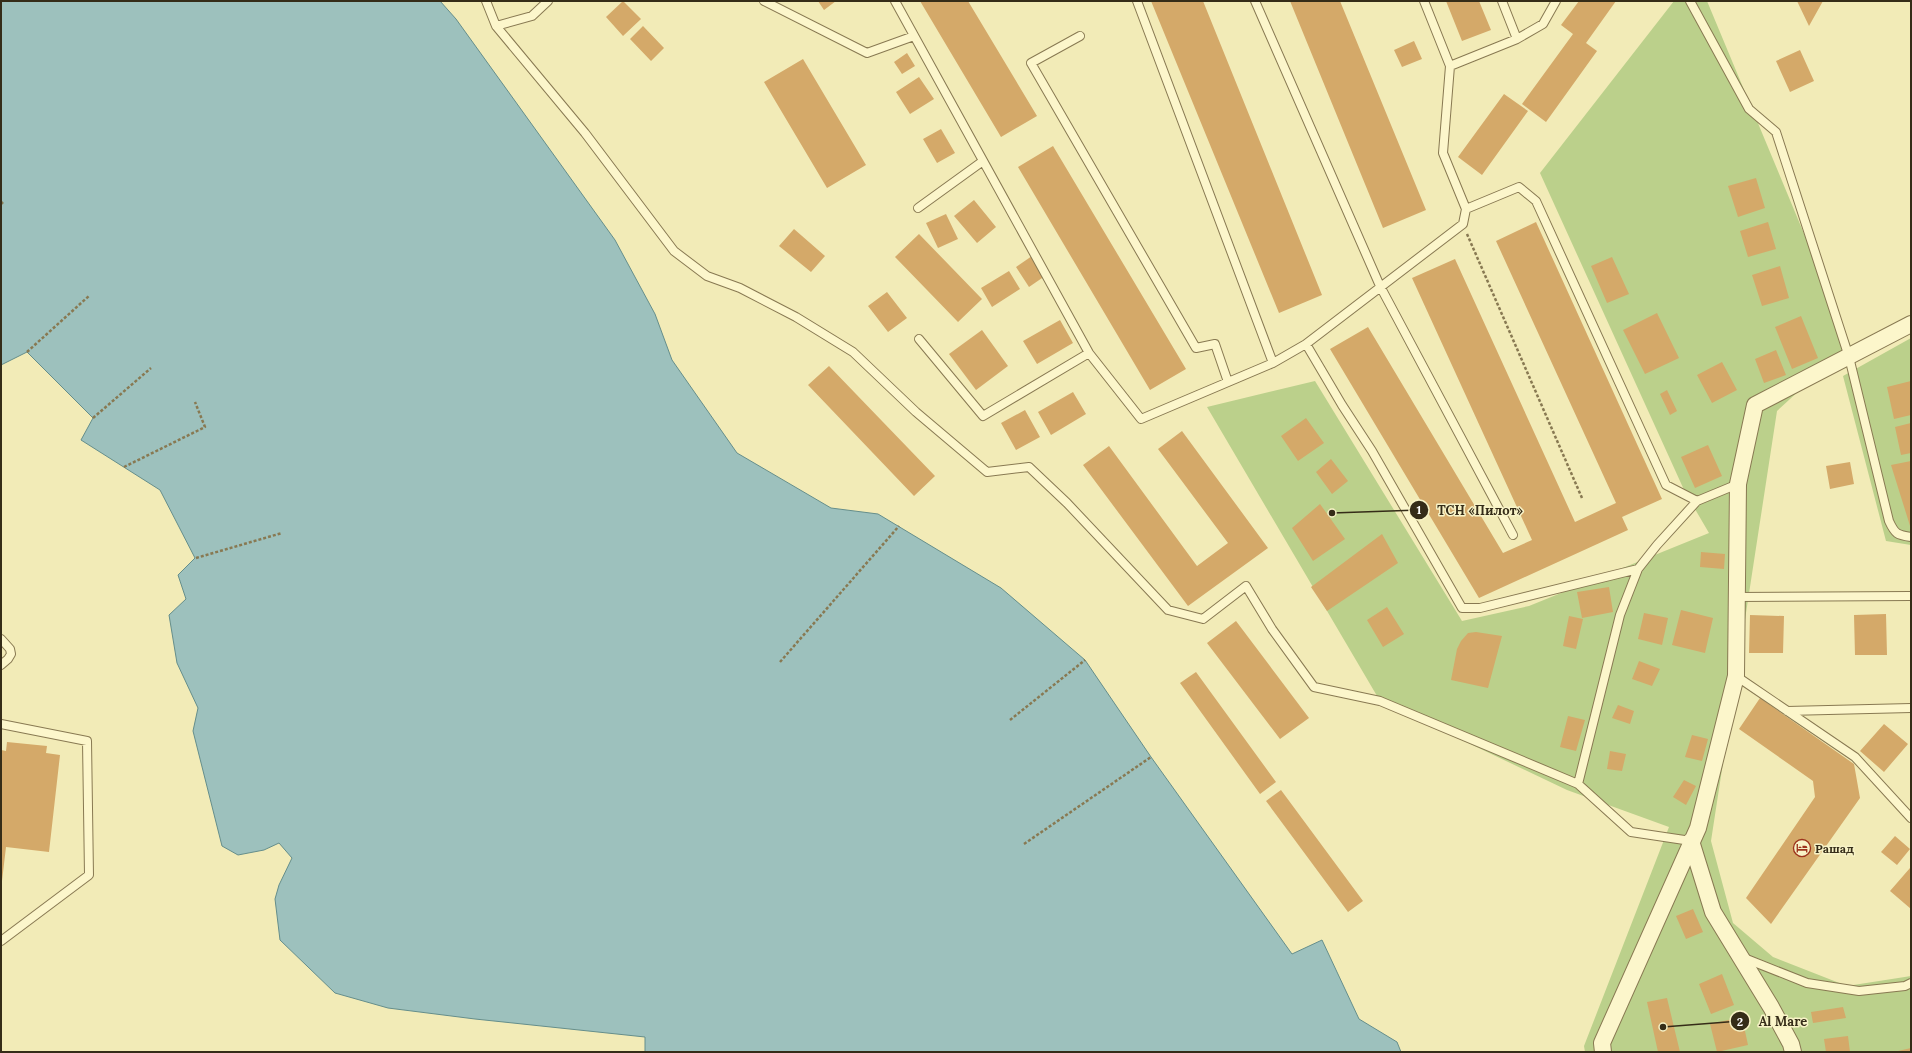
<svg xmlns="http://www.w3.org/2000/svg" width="1912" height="1053" font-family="Lora,serif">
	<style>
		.green { fill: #bbd08b }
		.water { fill: #9dc1bd; stroke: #658e8b }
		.building { fill: #d4a969 }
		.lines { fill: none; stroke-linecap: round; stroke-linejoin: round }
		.lane-casing { stroke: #887952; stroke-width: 10 }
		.street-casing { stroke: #887952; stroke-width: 18 }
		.path { stroke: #887952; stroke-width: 2.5; stroke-dasharray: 3 2; stroke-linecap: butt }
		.lane { stroke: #fcf6cb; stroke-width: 8 }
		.street { stroke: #fcf6cb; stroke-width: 16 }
		.labels { text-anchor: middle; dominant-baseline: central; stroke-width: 3; stroke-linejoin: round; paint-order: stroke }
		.poi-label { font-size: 12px; font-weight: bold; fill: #352c18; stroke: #f8f3c7; text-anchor: start }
		.leader { fill: none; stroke: #352c18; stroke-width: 1.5 }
		.callout-dot { fill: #352c18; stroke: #f8f3c7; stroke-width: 1.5 }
		.mark-label { font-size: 12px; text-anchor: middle; font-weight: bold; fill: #fff }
		.callout-label { font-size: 13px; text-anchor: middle; font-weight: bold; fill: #352c18; stroke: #f8f3c7; stroke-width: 3; stroke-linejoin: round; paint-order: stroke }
	</style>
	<rect width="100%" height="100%" fill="#f2ebb7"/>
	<path class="green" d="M1674,1H1707L1850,344L1777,411L1711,841L1733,923L1773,957L1847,986L1911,976V1052H1585L1584,1046L1669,827L1567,790L1380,701L1207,407L1315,381L1462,621L1529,606L1709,533L1685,492L1540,173Z
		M1911,338V545L1886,541L1843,376Z"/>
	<path class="water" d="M1,1H440L456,19L615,240L655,314L672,360L737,453L831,508L878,514L1001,588L1085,660L1151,757L1292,954L1322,940L1359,1019L1397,1042L1401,1052H645V1037L475,1019L388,1008L335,993L280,940L275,899L279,885L292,858L279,843L264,850L238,855L222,846L193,731L198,708L177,663L169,615L186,599L178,575L195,558L160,490L81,440L93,418L27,352L1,365Z"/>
	<path class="building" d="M623,1L641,19L623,36L606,17Z
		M818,1H836L824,10Z
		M920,1H968L1037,116L1001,137Z
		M1151,1H1203L1322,295L1279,313Z
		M1290,1H1340L1426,210L1383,228Z
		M1446,1H1479L1491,30L1462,41Z
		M1579,1H1616L1586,43L1597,51L1546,122L1522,104L1573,34L1561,25Z
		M1797,1H1823L1809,26Z
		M643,26L664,48L651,61L630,39Z
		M1414,41L1422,59L1402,67L1394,50Z
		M1800,50L1814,81L1790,92L1776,61Z
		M907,53L915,66L902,74L894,62Z
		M803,59L866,165L827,188L764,82Z
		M919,77L934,99L910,114L896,92Z
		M1504,94L1528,111L1482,175L1458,157Z
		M941,129L955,153L937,163L923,139Z
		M1053,146L1186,369L1150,390L1018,167Z
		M1756,178L1765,208L1738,217L1728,186Z
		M974,200L996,227L977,243L954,216Z
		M946,214L958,239L938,248L926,223Z
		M1536,222L1662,499L1622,517L1628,530L1479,598L1330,349L1368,327L1503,553L1532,540L1412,278L1455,259L1575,522L1616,503L1496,241Z
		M1768,222L1776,249L1748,257L1740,231Z
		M794,229L825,256L811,272L779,246Z
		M919,234L982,299L958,322L895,257Z
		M1032,256L1045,276L1029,287L1016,267Z
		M1612,257L1629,294L1607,303L1591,266Z
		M1780,266L1789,298L1762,306L1752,275Z
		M1009,271L1020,289L992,307L981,288Z
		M887,292L907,318L888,332L868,306Z
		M1657,313L1679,358L1645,374L1623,330Z
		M1801,316L1818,358L1792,369L1775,327Z
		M1060,320L1073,343L1037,364L1023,341Z
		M982,330L1008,366L976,390L949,354Z
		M1776,350L1786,375L1764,383L1755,359Z
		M1722,362L1737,390L1712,403L1697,375Z
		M829,366L935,476L914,496L808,385Z
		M1911,381V415L1894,419L1887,387Z
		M1667,390L1677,411L1670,415L1660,394Z
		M1073,392L1086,414L1051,435L1038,412Z
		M1025,410L1040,437L1016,450L1001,423Z
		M1306,418L1324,443L1298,461L1281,436Z
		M1911,423V453L1901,455L1895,427Z
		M1182,431L1268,548L1188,606L1083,465L1109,446L1197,566L1228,543L1158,449Z
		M1708,445L1722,476L1695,488L1681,457Z
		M1331,459L1348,481L1332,494L1316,472Z
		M1911,461V529L1891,465Z
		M1850,462L1854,484L1830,489L1826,466Z
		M1320,504L1345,539L1313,561L1292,528Z
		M1382,534L1398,563L1327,611L1311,587Z
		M1701,552L1725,554L1724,569L1700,567Z
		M1609,587L1613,612L1582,618L1577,592Z
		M1387,607L1404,634L1383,647L1367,620Z
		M1681,610L1713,618L1705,653L1672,645Z
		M1644,613L1668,618L1662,645L1638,639Z
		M1886,614L1887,655H1855L1854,615Z
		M1750,615L1784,616L1783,653H1749Z
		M1569,616L1583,619L1576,649L1563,646Z
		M1236,621L1309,718L1280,739L1207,643Z
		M1476,632L1502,636L1488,688L1451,680L1457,649L1461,641L1468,633Z
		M1639,661L1660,669L1652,686L1632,679Z
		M1196,672L1276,782L1260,794L1180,683Z
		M1760,698L1854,764L1860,798L1771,924L1746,898L1815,797L1813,781L1739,729Z
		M1618,705L1634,711L1630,724L1612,718Z
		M1568,716L1585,720L1576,751L1560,747Z
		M1884,724L1908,744L1884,772L1860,751Z
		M1692,735L1708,739L1702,761L1685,757Z
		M7,742L47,746L46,753L60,755L49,852L6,847L2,881L1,750L6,751Z
		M1610,751L1626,754L1622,771L1607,769Z
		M1684,780L1696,786L1686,805L1673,797Z
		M1281,790L1363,901L1348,912L1266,801Z
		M1895,836L1910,849L1897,865L1881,852Z
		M1910,868L1911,869V909L1890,891Z
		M1693,909L1703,932L1686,939L1676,916Z
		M1722,974L1734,1005L1711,1014L1699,984Z
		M1667,998L1680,1052H1658L1647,1002Z
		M1843,1007L1846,1018L1813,1023L1811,1012Z
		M1742,1017L1748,1045L1717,1052L1710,1024Z
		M1848,1036L1850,1052H1826L1824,1039Z
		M1911,1048V1052H1898V1051Z"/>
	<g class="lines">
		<g class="lane-casing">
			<path id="lane" d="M486,1L496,26L585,133L674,251L707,276L740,288L796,317L853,352L916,412L987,472L1029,467L1067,503L1168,610L1203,619L1246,586L1272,629L1314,687L1380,701L1578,784L1631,832L1691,841
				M764,1L867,53L914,36
				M895,1L1089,353L1141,419L1273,363L1306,344L1463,224L1466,209L1519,187L1536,201L1666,485L1697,501
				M1137,1L1273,363
				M1255,1L1380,286L1513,535
				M1424,1L1450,66L1517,39L1543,24L1556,1
				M1502,1L1517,39
				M1690,1L1749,109L1776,132L1849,357L1889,521C1895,534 1897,535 1911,537
				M496,26L532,16L548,1
				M1080,36L1031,63L1196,348L1215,344L1228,382
				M1450,66L1443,153L1466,209
				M918,208L983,161
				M919,339L983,416L1089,353
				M1306,344L1342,405L1372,451L1462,608H1480L1638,569L1657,545L1697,501L1738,484
				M1737,597L1911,596
				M1,639L10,649L11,654L8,659L1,665
				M1736,676L1855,757L1911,818
				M1787,711L1911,708
				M1,724L87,741L89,875L1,941
				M1578,784L1620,615L1638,569
				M1744,958L1807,983L1859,991L1905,986L1911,983"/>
		</g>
		<g class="street-casing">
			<path id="street" d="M1691,841L1713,912L1771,1007L1791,1044L1793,1052
				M1603,1052L1602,1043L1698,828L1736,676L1738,484L1755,405L1911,324"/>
		</g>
		<path class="path" d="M1,204L3,202
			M1467,234L1582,498
			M27,352L90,295
			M93,418L151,368
			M124,467L205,427L195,402
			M196,558L282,533
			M780,662L899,526
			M1010,720L1085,660
			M1024,844L1151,757"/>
		<use href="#lane" class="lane"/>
		<use href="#street" class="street"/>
	</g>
	<defs>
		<g id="hotel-ring" transform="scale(0.9)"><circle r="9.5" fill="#f8f3c7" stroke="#9d331c" stroke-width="1.5"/><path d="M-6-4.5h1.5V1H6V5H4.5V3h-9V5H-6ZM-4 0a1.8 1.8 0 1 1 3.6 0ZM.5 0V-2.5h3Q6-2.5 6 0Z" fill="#9d331c"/></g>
	</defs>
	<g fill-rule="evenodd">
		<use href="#hotel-ring" x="1802" y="848"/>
	</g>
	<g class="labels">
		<g class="poi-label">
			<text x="1815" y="848">Рашад</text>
		</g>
	</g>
	<path class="leader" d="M1332 513L1419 510M1663 1027L1740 1021"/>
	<g class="callout-dot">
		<circle cx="1332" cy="513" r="4"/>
		<circle cx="1663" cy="1027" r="4"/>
		<circle cx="1419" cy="510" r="10"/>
		<circle cx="1740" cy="1021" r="10"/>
	</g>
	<g class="mark-label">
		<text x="1419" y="514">1</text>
		<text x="1740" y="1026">2</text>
	</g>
	<g class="callout-label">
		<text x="1480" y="515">ТСН «Пилот»</text>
		<text x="1783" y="1026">Al Mare</text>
	</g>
	<rect width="1912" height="1053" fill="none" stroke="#352c18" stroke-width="4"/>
</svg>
